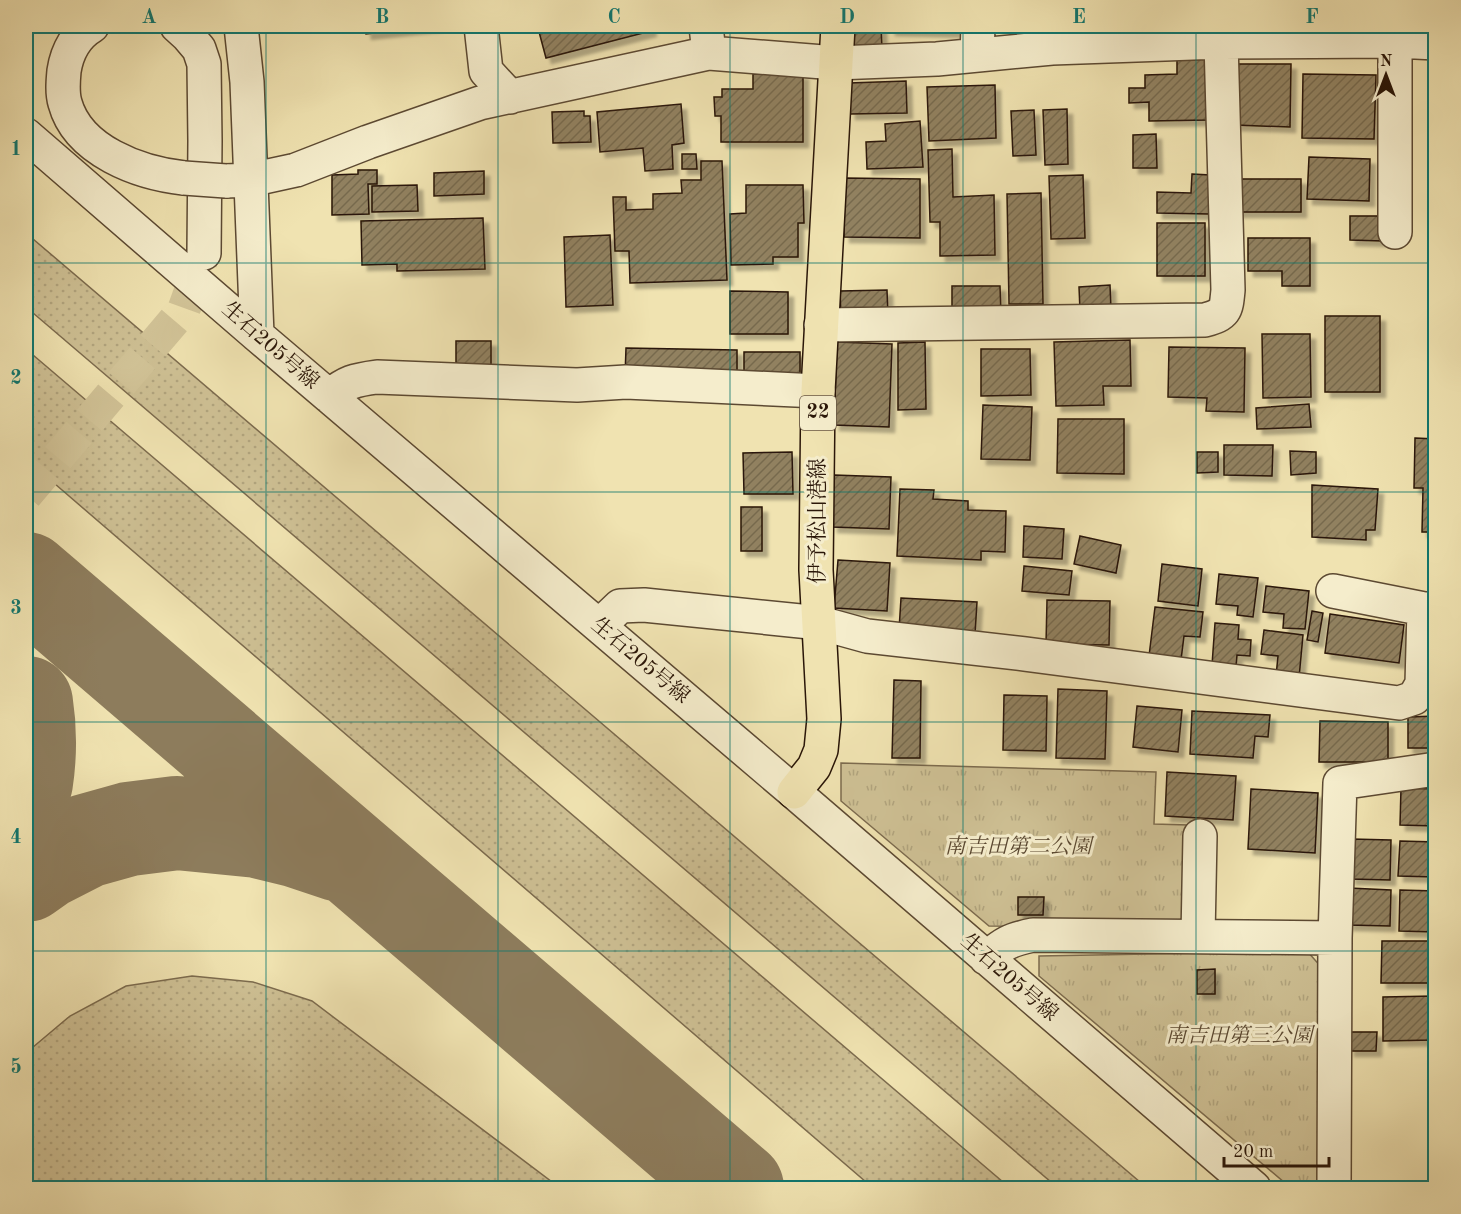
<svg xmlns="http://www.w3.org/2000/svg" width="1461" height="1214" font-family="'Old Standard TT','Noto Serif JP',serif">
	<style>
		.grass { fill: url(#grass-dots); stroke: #7c6b4e; stroke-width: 1.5 }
		.park { fill: url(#park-tufts); stroke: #7c6b4e; stroke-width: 1.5 }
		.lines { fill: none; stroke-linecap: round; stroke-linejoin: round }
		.taxiway { stroke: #8d7c5c; stroke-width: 94 }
		.building { fill: url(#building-hatch); stroke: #2a1608; stroke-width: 1.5; filter: url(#shadow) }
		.minor-tunnel { stroke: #d2c498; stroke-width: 33; stroke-dasharray: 33 16; stroke-linecap: butt }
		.minor-casing { stroke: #5c4932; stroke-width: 36 }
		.major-casing { stroke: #2a1608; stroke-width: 36 }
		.minor { stroke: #f5edcc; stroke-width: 33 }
		.major { stroke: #f0e3b1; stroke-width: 33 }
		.minor-bridge-casing { stroke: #5c4932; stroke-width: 36; stroke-linecap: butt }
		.minor-bridge { stroke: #f5edcc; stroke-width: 33 }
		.grid { fill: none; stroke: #0f766e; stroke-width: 1.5; stroke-opacity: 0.55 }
		.labels { text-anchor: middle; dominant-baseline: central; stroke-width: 6; stroke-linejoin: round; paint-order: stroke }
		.shield { fill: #f5edcc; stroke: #675643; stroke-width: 1.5 }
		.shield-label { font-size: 20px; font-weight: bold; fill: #2a1608 }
		.street-label { font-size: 21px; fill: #2a1608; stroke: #f5edcc }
		.park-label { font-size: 21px; font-style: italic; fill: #5b4932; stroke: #f5edcc }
		.neatline { fill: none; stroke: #0f766e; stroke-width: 2 }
		.grid-label { font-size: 20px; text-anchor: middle; font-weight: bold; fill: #0f766e }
	</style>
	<defs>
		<pattern id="grass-dots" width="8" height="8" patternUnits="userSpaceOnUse" patternTransform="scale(1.5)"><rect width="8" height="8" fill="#cec094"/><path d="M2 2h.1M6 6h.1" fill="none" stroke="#b1a47e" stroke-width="1.8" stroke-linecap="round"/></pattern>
		<pattern id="park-tufts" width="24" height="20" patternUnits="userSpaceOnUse" patternTransform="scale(1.5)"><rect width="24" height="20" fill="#cec094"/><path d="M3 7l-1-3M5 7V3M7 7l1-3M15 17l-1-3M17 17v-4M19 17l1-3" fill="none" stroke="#b1a47e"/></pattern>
		<pattern id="building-hatch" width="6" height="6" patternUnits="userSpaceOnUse" patternTransform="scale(1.5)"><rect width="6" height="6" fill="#918160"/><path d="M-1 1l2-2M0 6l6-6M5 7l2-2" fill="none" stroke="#77694d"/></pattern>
		<filter id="shadow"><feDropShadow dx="5.5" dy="5.5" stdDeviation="1.5" flood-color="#0004"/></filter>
	</defs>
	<rect width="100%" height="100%" fill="#f0e3b1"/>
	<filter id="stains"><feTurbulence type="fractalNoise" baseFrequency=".00333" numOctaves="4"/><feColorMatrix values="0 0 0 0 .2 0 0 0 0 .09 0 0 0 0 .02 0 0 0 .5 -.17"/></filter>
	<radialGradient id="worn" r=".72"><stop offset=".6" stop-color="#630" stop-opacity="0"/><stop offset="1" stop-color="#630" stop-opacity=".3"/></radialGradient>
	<path class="grass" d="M26,233L1147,1188H1058L26,307Z
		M26,349L1010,1188H873L26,459Z
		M192,976L253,982L312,1001L560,1188H34L26,1181V1053L70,1016L126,986Z"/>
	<path class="park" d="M841,763L1156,772L1154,824L1188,825V928L989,926L841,801Z
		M1307,951L1323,969L1322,1188H1291L1039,976V956Z"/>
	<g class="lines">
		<path class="taxiway" d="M26,579L737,1188
			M26,703C30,729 30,756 26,782
			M26,875L43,863L86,841L129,829L177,823L258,831L295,840L340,855"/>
	</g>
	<path class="building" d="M365,26H438L366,34Z
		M549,26H650L651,31L546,58L538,28Z
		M849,26H881L882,49L849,50Z
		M890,26H959V32L890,30Z
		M1023,26H1056V40H1023Z
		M1081,26H1154V27L1081,29Z
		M1208,59V120L1149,121V102L1129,103V88H1145V75L1177,74V60Z
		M1236,64H1291L1290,127L1235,125Z
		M753,74H803V142H721V116H715L714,97H722V89H753Z
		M1303,74L1376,75L1374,139L1302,138Z
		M906,81L907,113L850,114L849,83Z
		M995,85L996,138L929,141L927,87Z
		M681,104L684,143L672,145L673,169L645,171L643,148L600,152L597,112Z
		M1067,109L1068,164L1045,165L1043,110Z
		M1034,110L1036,155L1013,156L1011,111Z
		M584,111V116H590L591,142L553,143L552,112Z
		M920,121L923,167L867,169L866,142L886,141L885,124Z
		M1156,134L1157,168H1133V135Z
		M952,149L953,197L994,195L995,255L940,256V222H930L928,150Z
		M682,154H696L697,169H682Z
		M1309,157L1370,159L1369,201L1307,199Z
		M701,161H722L727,280L630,283L629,251H615L613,197H626V210L653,209V194L682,193L681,180H701Z
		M358,170H377V184H368L369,214L332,215V175L358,174Z
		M484,171V194L434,196V173Z
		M1192,174L1210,175L1209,214L1157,213V192L1191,193Z
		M1083,175L1085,238L1051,239L1049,176Z
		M844,178L920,179V238L844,237Z
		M1234,179H1301V212H1234Z
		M417,185L418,211L372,212V186Z
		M746,185H803L804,223H798V257H773V264L731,265L730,214L746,213Z
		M1041,193L1043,304H1009L1007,194Z
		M1350,216H1384L1383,241L1350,240Z
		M483,218L485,269L397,271V264L362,265L361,221Z
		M1157,223H1205V276H1157Z
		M610,235L613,305L566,307L564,237Z
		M1248,238H1310V286H1282V271H1248Z
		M1110,285L1111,309L1080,311L1079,287Z
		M952,286H1000L1001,314L952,315Z
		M887,290L888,316L841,318L840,291Z
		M730,291L788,292V334H730Z
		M1325,316H1380V392H1325Z
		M1262,334H1310L1311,397L1263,398Z
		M1130,340L1131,386H1103L1104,405L1056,406L1054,342Z
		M456,341H491V368H456Z
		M837,342L892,344L889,427L834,425Z
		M925,342L926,409L898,410V343Z
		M1169,347L1245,348L1244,412L1206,411L1207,398L1168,397Z
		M626,348L737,350V379L625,377Z
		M981,349H1030L1031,395L981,396Z
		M744,352H800V381H744Z
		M1309,404L1311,427L1257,429L1256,408Z
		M983,405L1032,407L1030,460L981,459Z
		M1058,419H1124V474L1057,473Z
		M1415,438L1436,439V532H1422L1423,488H1414Z
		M1224,445H1273L1272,476L1224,475Z
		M1290,451L1316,452V473L1291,475Z
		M792,452L793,494H744L743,453Z
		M1197,452H1218V472L1197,473Z
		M834,475L891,477L889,529L832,527Z
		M1312,485L1378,489L1375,530H1366V540L1312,537Z
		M900,489L934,490L933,499L968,501V510L1006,511L1005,552L981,551V560L897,556Z
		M741,507H762V551H741Z
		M1024,526L1064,529L1062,559L1023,557Z
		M1080,536L1121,545L1116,573L1074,564Z
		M838,560L890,563L887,611L834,608Z
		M1162,564L1202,569L1198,606L1158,601Z
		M1024,566L1072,571L1069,595L1022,591Z
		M1219,574L1258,578L1253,617L1237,615L1238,606L1216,604Z
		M1266,586L1309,591L1305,629L1283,628L1284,614L1263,612Z
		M901,598L977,602L975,634L899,630Z
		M1047,600L1110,601L1109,645L1046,644Z
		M1155,607L1203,612L1200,637L1184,636L1181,660L1149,656Z
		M1312,611L1323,613L1318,642L1307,640Z
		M1330,614L1404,625L1399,663L1325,653Z
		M1215,623L1239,625L1238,639L1251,640L1250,656L1237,655L1236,667L1212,665Z
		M1264,630L1303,635L1299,678L1276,676L1278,656L1261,654Z
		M894,680L921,681L920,758H892Z
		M1058,689L1107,691L1105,759L1056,758Z
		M1004,695L1047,696L1046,751L1003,750Z
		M1137,706L1182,710L1178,752L1133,747Z
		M1192,711L1270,715L1268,737L1255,736L1253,758L1190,754Z
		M1436,716V748H1408V717Z
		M1320,721L1388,722V762H1319Z
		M1167,772L1236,776L1233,820L1165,816Z
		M1401,788L1436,789V826L1400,825Z
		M1251,789L1318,793L1315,853L1248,849Z
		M1351,839L1391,840L1390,880L1350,879Z
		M1400,841L1436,842V877L1398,876Z
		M1349,888L1391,890L1390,926L1348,925Z
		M1400,890L1436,891V932L1399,931Z
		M1018,897H1044L1043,915H1018Z
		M1382,941H1434V983H1381Z
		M1215,969V994H1197V970Z
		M1434,996V1040L1383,1041V997Z
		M1349,1032H1377L1376,1051H1349Z"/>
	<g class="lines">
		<path class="minor-tunnel" d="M26,495L184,309L203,256"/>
		<g class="minor-casing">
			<path id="minor" d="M92,26C75,36 67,52 64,71C63,82 62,93 65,103C78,151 139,173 184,178
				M177,26L188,36L199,49L204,64L205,141L204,253
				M241,26L247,82L257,335
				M481,26L486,71L510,97
				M706,26L709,53
				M977,55L978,26
				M26,135L257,335L794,792L1254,1188
				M226,181L250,180L296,170L368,142L480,103L709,53L836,63L937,59L1052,48L1221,42L1395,41L1436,43
				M1395,232V41
				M821,325L1205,320C1226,314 1226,311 1228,290L1221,42
				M329,396C347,382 354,380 377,377L577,385L626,382L818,391
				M1333,591L1424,609H1436
				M599,626L620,606L644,605L820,623L867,636L1025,654L1399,703L1414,698L1422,684L1424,609
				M1198,936L1200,836
				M986,958C1005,943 1009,940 1033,935L1335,938
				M1334,1188L1335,938L1340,783L1436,769"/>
		</g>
		<g class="major-casing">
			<path id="major" d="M794,792L814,767L821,750L824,719L816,570L818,391L838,26"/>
		</g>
		<use href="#minor" class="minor"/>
		<use href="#major" class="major"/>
		<g class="minor-bridge-casing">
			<path id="minor-bridge" d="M184,178L226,181"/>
		</g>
		<use href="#minor-bridge" class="minor-bridge"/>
	</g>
	<path class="grid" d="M266,26V1188M498,26V1188M730,26V1188M963,26V1188M1196,26V1188M26,263H1436M26,492H1436M26,722H1436M26,951H1436"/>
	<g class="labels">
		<rect class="shield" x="800" y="396" width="36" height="34" rx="4.5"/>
		<g class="shield-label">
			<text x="818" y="413">22</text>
		</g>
		<g class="street-label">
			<text transform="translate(270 346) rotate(41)">生石205号線</text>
			<text transform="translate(818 521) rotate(-90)">伊予松山港線</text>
			<text transform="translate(640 661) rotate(40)">生石205号線</text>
			<text transform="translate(1009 978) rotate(41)">生石205号線</text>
		</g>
		<g class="park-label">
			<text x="1018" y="847">南吉田第二公園</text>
			<text x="1239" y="1036">南吉田第三公園</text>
		</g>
	</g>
	<rect width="1461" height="1214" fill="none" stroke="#f0e3b1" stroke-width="66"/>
	<g transform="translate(1386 75)" stroke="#f5edcc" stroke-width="4.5" paint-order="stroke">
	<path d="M0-4.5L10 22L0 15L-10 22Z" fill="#2a1608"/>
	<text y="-9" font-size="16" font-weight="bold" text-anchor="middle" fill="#2a1608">N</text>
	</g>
	<path d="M1224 1157v9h105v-9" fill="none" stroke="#2a1608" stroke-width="3"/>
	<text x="1233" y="1157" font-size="18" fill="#2a1608" stroke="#f5edcc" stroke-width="4.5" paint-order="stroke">20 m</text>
	<rect x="33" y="33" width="1395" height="1148" class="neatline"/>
	<g class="grid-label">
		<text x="149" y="23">A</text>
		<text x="382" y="23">B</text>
		<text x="614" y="23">C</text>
		<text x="847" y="23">D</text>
		<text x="1079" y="23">E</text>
		<text x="1312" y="23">F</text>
		<text x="16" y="155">1</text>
		<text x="16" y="384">2</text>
		<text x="16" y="614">3</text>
		<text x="16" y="843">4</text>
		<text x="16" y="1073">5</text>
	</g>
	<rect width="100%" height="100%" filter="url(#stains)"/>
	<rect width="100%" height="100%" fill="url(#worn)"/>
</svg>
